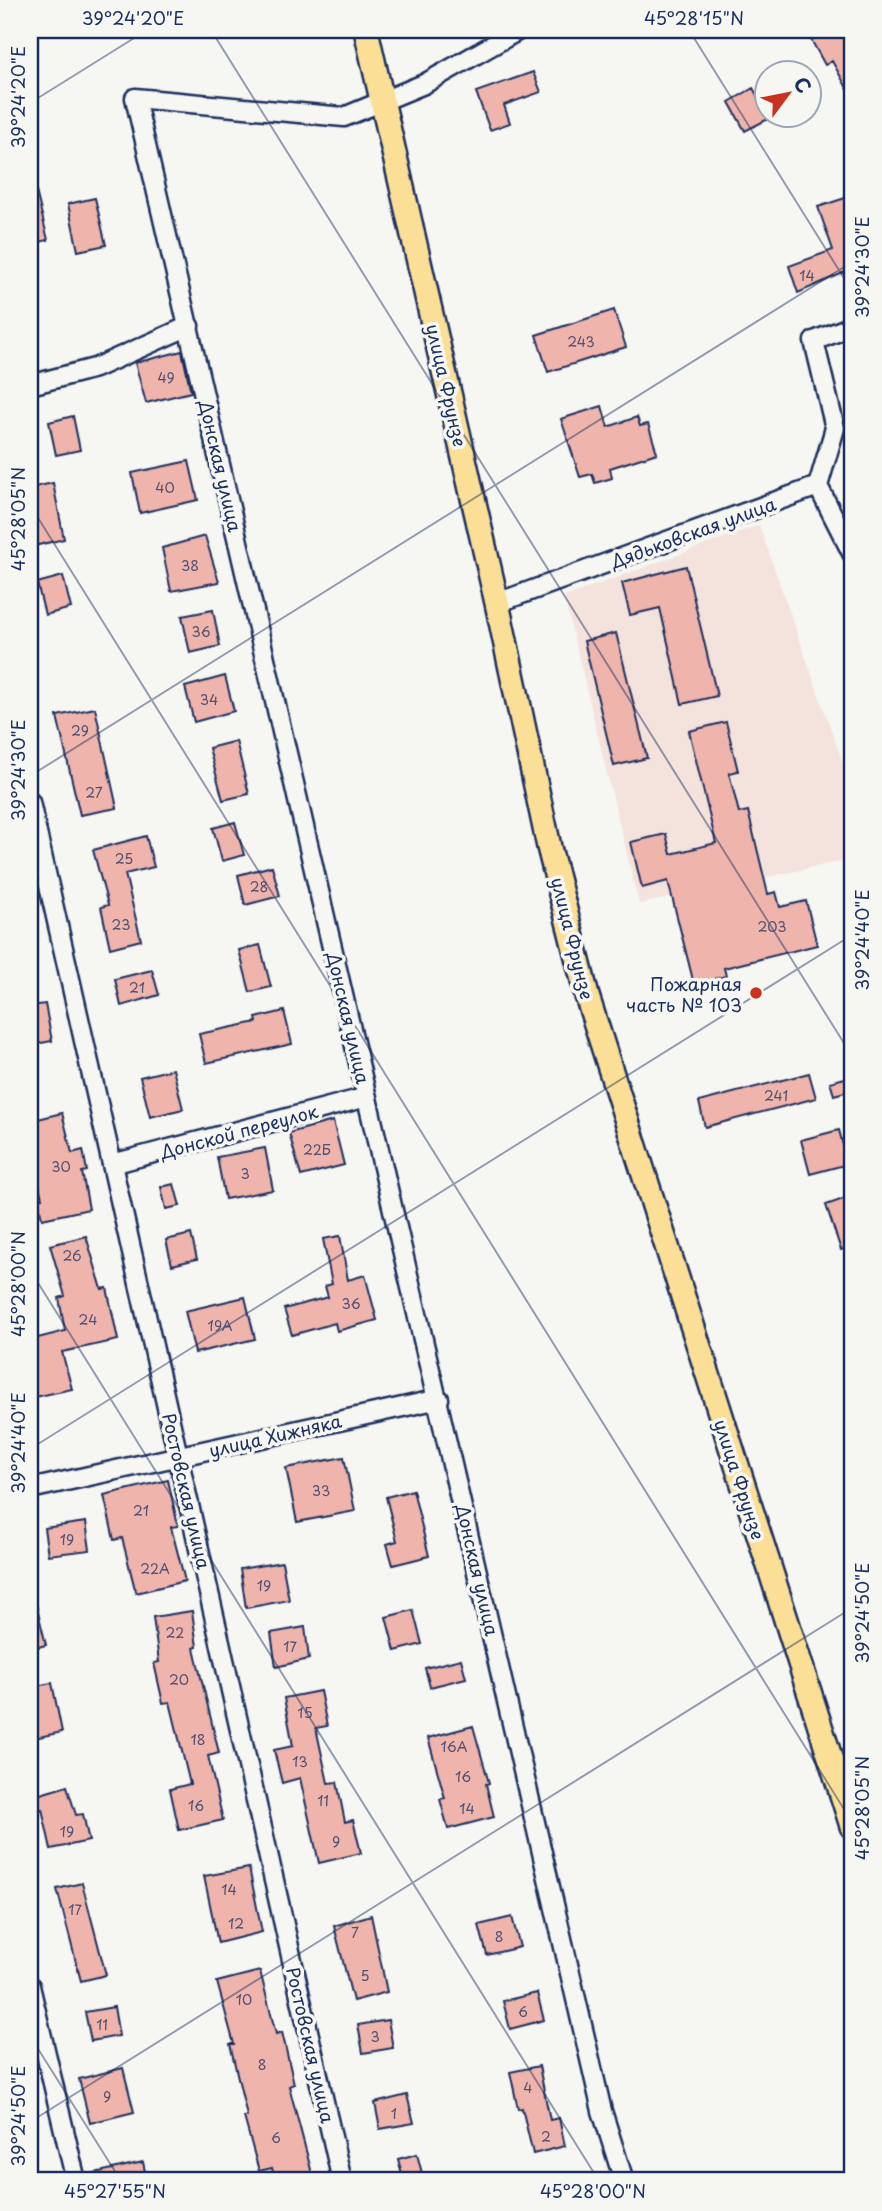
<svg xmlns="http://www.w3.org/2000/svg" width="882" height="2211" font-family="'Playpen Sans',sans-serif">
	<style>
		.built { fill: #f4e2dd }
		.building { fill: #efb4ac; stroke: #1b2f5e; stroke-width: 2 }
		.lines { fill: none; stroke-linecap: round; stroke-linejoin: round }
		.minor-casing { stroke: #1b2f5e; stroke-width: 23 }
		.major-casing { stroke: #1b2f5e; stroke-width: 28 }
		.minor { stroke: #f6f6f2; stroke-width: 18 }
		.major { stroke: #fbdf96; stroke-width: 23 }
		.ticks { fill: none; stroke: #1b2f5e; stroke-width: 2; stroke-opacity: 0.45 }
		.poi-dot { fill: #c8321e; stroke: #f6f6f2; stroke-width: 2.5 }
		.labels { text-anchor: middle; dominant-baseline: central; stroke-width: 7; stroke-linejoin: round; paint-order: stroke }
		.number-label { font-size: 14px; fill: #505072 }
		.street-label { font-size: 18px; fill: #1b2f5e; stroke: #f6f6f2 }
		.poi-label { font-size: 18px; fill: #1b2f5e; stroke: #f6f6f2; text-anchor: end }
		.neatline { fill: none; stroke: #1b2f5e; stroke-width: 2.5 }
		.ticks-label { font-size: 18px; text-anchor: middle; fill: #1b2f5e }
	</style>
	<rect width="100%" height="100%" fill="#f6f6f2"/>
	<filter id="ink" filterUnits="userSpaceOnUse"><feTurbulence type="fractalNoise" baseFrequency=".0143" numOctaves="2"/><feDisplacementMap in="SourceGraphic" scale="14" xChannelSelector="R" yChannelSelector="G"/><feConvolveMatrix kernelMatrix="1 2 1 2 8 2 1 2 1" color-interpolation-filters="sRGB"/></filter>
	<g filter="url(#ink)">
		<path class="built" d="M759,525L852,789V859L639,904L564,597Z"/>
		<path class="building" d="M821,30H845L852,42V97L832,61L825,65L809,36Z
			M533,72L541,92L504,105L510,123L490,130L476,92Z
			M753,88L770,118L745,131L729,102Z
			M30,187H35L48,240L30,244Z
			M95,198L106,245L78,251L68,204Z
			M845,198L852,219V269L798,293L789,266L833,250L818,207Z
			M614,310L626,347L548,372L536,335Z
			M182,351L191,392L146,403L135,363Z
			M602,406L608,427L637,417L640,426L648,424L657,453L610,468L612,478L595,483L592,474L580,477L561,419Z
			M73,416L80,450L56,455L49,422Z
			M189,461L198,500L140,513L132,473Z
			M53,483L64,539L34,546L30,525V488Z
			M205,536L219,582L171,591L162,548Z
			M686,566L717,696L682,704L660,608L630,615L622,583Z
			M63,576L71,608L45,615L37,583Z
			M213,610L220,646L190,653L182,616Z
			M616,633L647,758L614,766L584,641Z
			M225,676L234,711L194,722L185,687Z
			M95,708L117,808L80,815L57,716Z
			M726,722L738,771L729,773L739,813L748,811L768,894L776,892L780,907L806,901L817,945L724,968L726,976L694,984L668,881L642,888L631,842L666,834L671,854L716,843L689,731Z
			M236,741L249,794L223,800L209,748Z
			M235,822L244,855L222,861L213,828Z
			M146,836L154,867L125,874L141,940L110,948L101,907L108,905L93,850Z
			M272,866L280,896L245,905L238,875Z
			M260,945L271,987L250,992L239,950Z
			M152,970L159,995L121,1006L115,979Z
			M45,1004L52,1041L30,1045V1006Z
			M284,1011L292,1044L206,1063L199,1034L257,1022L256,1018Z
			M173,1069L183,1109L150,1117L140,1077Z
			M809,1073L816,1098L705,1127L699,1102Z
			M852,1076V1090L834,1095L830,1082Z
			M62,1113L72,1153L83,1150L87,1171L82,1172L89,1209L42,1219L38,1199L42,1198L30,1148V1121Z
			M333,1121L344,1165L301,1176L289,1133Z
			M839,1130L848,1164L810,1174L801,1140Z
			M265,1148L273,1190L225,1199L217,1157Z
			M174,1184L180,1206L166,1209L161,1187Z
			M852,1196V1246L841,1250L826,1205Z
			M191,1234L197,1259L172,1265L166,1240Z
			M86,1236L102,1289L107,1288L118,1340L62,1352L72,1389L30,1398V1340L65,1331L59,1298L65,1296L50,1245Z
			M340,1236L348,1280L365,1275L377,1320L337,1331L335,1323L292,1335L284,1309L328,1297L325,1286L332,1284L323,1239Z
			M245,1297L255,1339L195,1353L185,1311Z
			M344,1457L355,1511L297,1522L286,1468Z
			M168,1480L178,1526L171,1527L185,1581L136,1593L122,1538L114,1540L104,1495Z
			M413,1490L429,1556L393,1565L387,1544L397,1541L386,1497Z
			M86,1522L90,1550L48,1555L44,1528Z
			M282,1562L289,1600L246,1608L240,1569Z
			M35,1600L46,1645L30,1649V1601Z
			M413,1610L422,1644L395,1651L386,1617Z
			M192,1611L197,1647L194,1648L219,1753L208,1756L223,1820L179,1830L170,1789L190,1784L170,1702L163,1703L154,1663L159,1662L153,1617Z
			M305,1627L309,1659L276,1667L271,1633Z
			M461,1659L466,1678L430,1687L425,1668Z
			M52,1683L62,1732L30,1739V1687Z
			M320,1691L327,1726L316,1728L328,1783L337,1782L345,1822L353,1820L361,1853L319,1863L300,1778L282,1783L274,1750L293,1746L284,1698Z
			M473,1726L489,1783L486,1784L494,1817L448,1829L440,1799L445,1798L428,1738Z
			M67,1786L76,1815L83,1814L89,1841L51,1849L42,1809L38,1810L34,1796Z
			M249,1868L262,1932L218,1943L204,1876Z
			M82,1883L106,1975L81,1981L57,1889Z
			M371,1915L387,1992L353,2001L334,1926Z
			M512,1917L520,1947L487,1955L479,1925Z
			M260,1971L276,2034L282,2032L294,2084L289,2086L314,2181H275L272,2168L259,2171L244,2117L247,2116L230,2044H234L217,1982Z
			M537,1993L544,2020L510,2029L503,2001Z
			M114,2007L119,2036L91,2041L85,2012Z
			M388,2020L393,2048L363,2053L358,2025Z
			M539,2066L550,2120L559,2118L565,2146L533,2154L522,2108L518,2109L510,2072Z
			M123,2068L134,2112L90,2123L79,2079Z
			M407,2095L414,2123L380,2129L375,2103Z
			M417,2154L424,2181H404L398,2159Z
			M143,2162L147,2181H87L86,2175Z"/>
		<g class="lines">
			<g class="minor-casing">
				<path id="minor" d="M519,30L424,84L344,117L135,98L602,2111L624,2181
					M30,385L95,368L189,326
					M818,486L835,428L814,341L852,326
					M497,603L818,486L852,553
					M30,802L342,2181
					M112,1164L367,1097
					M30,1489L439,1399
					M30,1986L76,2181"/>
			</g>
			<g class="major-casing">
				<path id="major" d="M366,30L497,603L549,847L587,996L852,1826"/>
			</g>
			<use href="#minor" class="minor"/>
			<use href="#major" class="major"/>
		</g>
	</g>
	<path class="ticks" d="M211,30L852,1056M689,30L852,291M30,103L147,30M30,505L852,1822M30,776L852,262M30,1270L599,2181M30,1449L852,935M30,2036L121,2181M30,2122L852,1608"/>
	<circle class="poi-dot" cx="756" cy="993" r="7"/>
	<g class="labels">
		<g class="number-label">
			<text x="807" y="275">14</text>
			<text x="581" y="341">243</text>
			<text x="166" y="377">49</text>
			<text x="165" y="487">40</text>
			<text x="190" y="565">38</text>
			<text x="201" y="631">36</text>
			<text x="209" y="699">34</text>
			<text x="80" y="730">29</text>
			<text x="94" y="792">27</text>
			<text x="124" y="858">25</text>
			<text x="259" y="886">28</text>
			<text x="121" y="924">23</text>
			<text x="772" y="926">203</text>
			<text x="137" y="987">21</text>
			<text x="776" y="1095">241</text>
			<text x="317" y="1149">22Б</text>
			<text x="61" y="1166">30</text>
			<text x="245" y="1173">3</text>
			<text x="72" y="1255">26</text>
			<text x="351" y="1303">36</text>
			<text x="88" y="1319">24</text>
			<text x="220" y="1325">19А</text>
			<text x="321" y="1490">33</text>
			<text x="141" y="1510">21</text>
			<text x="67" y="1539">19</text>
			<text x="155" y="1568">22А</text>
			<text x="264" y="1585">19</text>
			<text x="175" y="1632">22</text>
			<text x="290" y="1646">17</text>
			<text x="179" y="1679">20</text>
			<text x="305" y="1712">15</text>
			<text x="198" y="1739">18</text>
			<text x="454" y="1746">16А</text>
			<text x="300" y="1761">13</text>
			<text x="463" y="1776">16</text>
			<text x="323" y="1800">11</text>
			<text x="196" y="1805">16</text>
			<text x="467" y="1808">14</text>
			<text x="67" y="1831">19</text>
			<text x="336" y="1841">9</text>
			<text x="229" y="1889">14</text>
			<text x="75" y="1909">17</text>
			<text x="236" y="1923">12</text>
			<text x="355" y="1932">7</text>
			<text x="499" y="1936">8</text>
			<text x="365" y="1975">5</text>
			<text x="244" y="1999">10</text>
			<text x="523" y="2011">6</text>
			<text x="102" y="2024">11</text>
			<text x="375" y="2036">3</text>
			<text x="262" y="2064">8</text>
			<text x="528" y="2087">4</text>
			<text x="107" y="2096">9</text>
			<text x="394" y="2113">1</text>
			<text x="546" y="2136">2</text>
			<text x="276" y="2137">6</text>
		</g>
		<g class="street-label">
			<text transform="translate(447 385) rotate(77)">улица Фрунзе</text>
			<text transform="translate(221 466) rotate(77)">Донская улица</text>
			<text transform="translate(693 532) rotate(-20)">Дядьковская улица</text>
			<text transform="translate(573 938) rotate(76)">улица Фрунзе</text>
			<text transform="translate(349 1018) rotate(77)">Донская улица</text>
			<text transform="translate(239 1131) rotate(-15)">Донской переулок</text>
			<text transform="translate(275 1435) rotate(-13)">улица Хижняка</text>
			<text transform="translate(740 1479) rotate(72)">улица Фрунзе</text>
			<text transform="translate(187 1491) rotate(77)">Ростовская улица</text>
			<text transform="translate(478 1570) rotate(77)">Донская улица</text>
			<text transform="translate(311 2045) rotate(77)">Ростовская улица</text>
		</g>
		<g class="poi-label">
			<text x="742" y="983">Пожарная<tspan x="742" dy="21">часть № 103</tspan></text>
		</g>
	</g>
	<rect width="882" height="2211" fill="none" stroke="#f6f6f2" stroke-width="77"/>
	<g transform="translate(788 94) rotate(58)"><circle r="33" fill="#f6f6f2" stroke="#9ea6b7" stroke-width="2"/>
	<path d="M0-5L12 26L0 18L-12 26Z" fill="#c8321e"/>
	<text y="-10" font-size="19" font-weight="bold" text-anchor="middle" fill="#1b2f5e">С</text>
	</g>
	<rect x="38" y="38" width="806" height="2134" class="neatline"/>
	<g class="ticks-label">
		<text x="133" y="25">39°24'20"E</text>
		<text x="694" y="25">45°28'15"N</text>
		<text transform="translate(19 97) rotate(-90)" y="6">39°24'20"E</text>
		<text transform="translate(863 267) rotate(-90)" y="6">39°24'30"E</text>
		<text transform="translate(19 519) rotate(-90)" y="6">45°28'05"N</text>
		<text transform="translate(19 770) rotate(-90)" y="6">39°24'30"E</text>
		<text transform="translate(863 940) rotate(-90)" y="6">39°24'40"E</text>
		<text transform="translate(19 1284) rotate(-90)" y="6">45°28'00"N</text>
		<text transform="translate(19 1443) rotate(-90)" y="6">39°24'40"E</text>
		<text transform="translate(863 1613) rotate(-90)" y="6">39°24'50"E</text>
		<text transform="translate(863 1808) rotate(-90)" y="6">45°28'05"N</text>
		<text transform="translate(19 2116) rotate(-90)" y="6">39°24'50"E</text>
		<text x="115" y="2198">45°27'55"N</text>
		<text x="593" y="2198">45°28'00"N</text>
	</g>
</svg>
